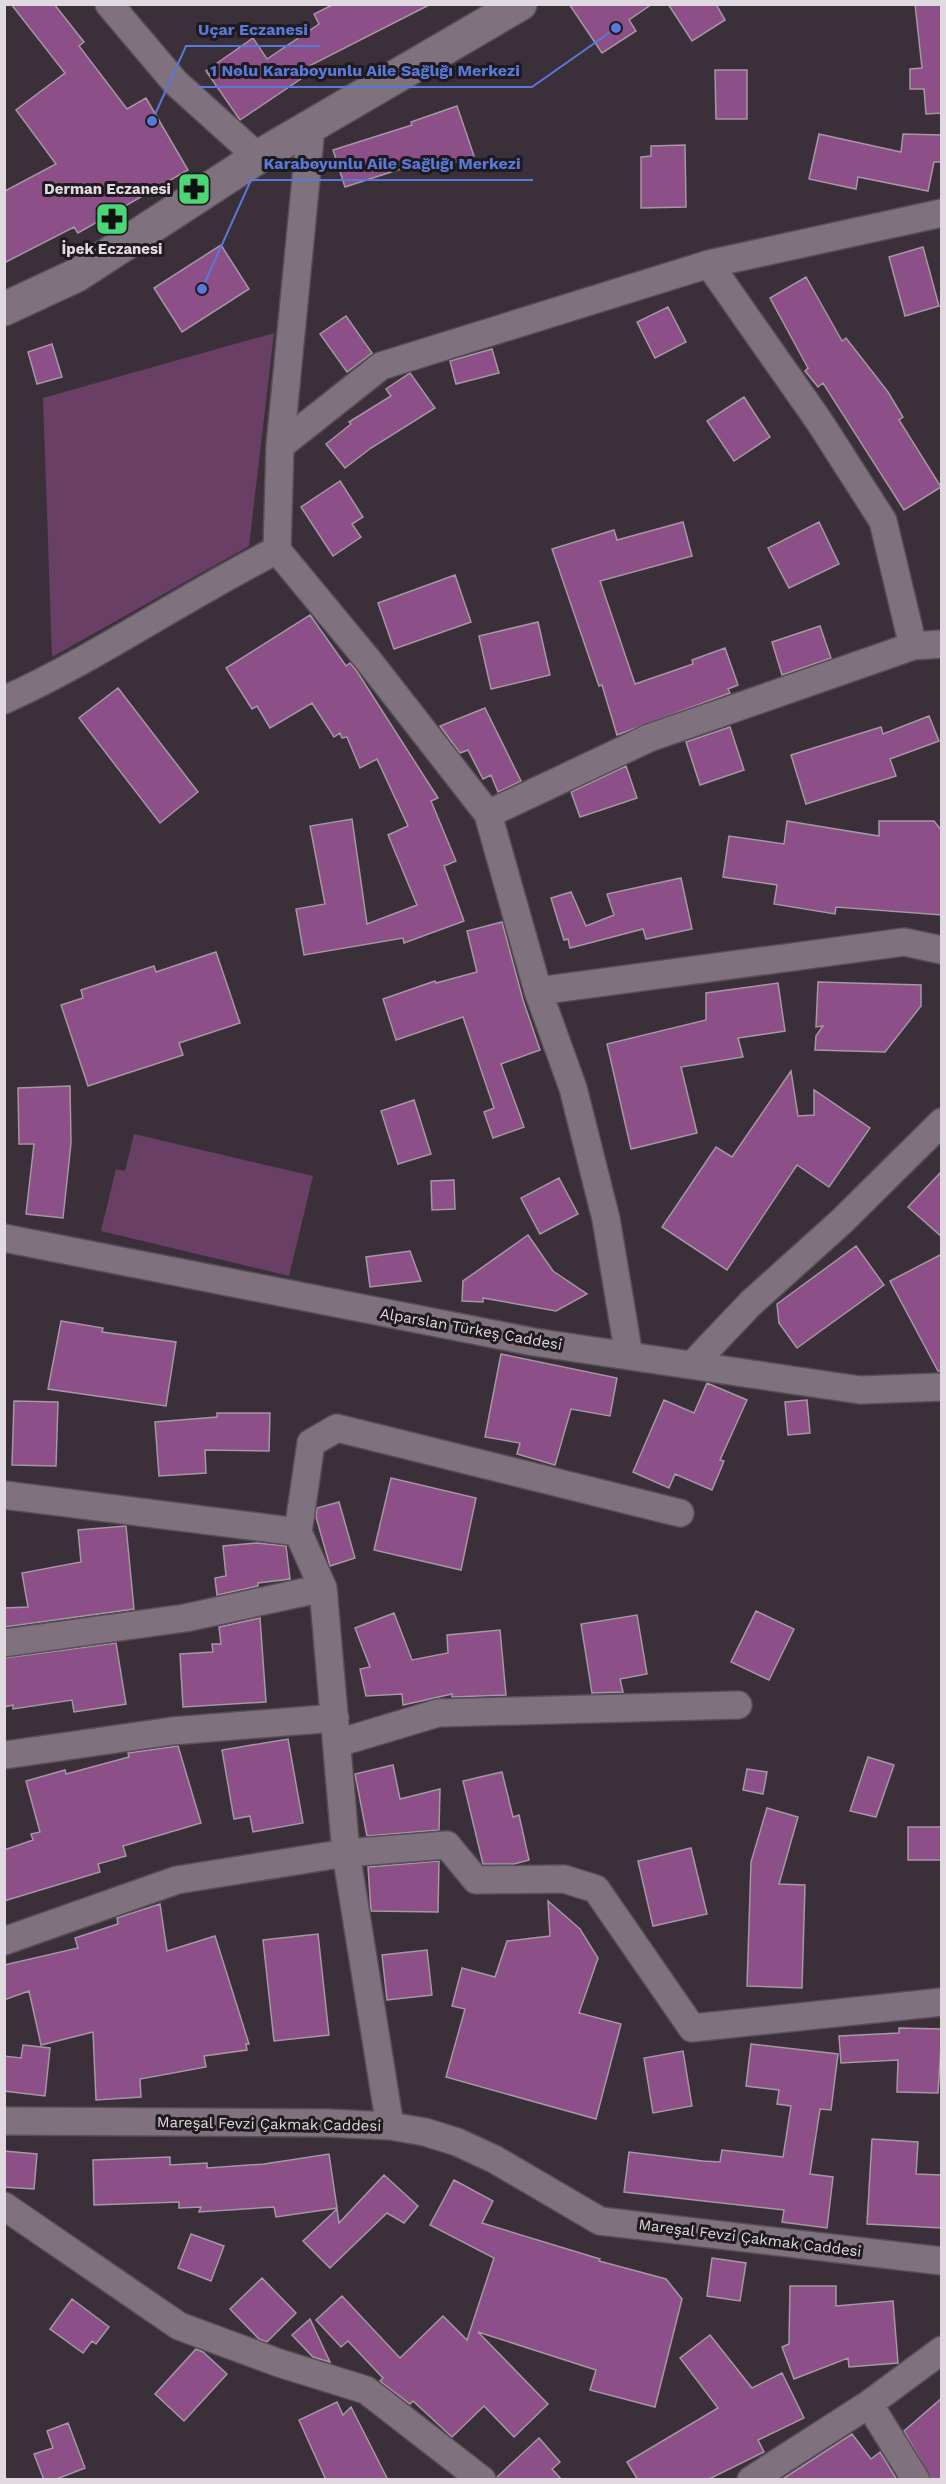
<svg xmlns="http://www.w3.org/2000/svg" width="946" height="2484" font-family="'Work Sans',sans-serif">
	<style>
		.green { fill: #693f65 }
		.building { fill: #8c4f88; stroke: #a597a3; stroke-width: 1.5 }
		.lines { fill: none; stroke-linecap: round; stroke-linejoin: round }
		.minor-casing { stroke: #574e56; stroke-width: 30 }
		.tertiary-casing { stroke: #574e56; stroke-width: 36 }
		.minor { stroke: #7f727e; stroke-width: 27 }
		.tertiary { stroke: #7f727e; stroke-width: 33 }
		.labels { text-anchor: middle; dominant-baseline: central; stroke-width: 6; stroke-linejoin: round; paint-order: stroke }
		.poi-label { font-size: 15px; font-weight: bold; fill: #e1d9e0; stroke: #1f1a1e; text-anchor: end }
		.street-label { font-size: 15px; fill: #e1d9e0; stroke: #1f1a1e }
		.leader { fill: none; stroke: #5878da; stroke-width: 2 }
		.callout-dot { fill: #5878da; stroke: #1f1a1e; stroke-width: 2 }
		.callout-label { font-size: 16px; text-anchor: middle; font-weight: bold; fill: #5878da; stroke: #1f1a1e; stroke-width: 6; stroke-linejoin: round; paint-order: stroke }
	</style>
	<rect width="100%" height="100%" fill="#3b303a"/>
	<path class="green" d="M274,333L249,546L52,657L43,398Z
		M134,1134L313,1176L289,1276L101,1231L116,1169L125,1171Z"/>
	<path class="building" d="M11,4H54L84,42L79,46L127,109L146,98L188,170L78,233L74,227L4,263L5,191L56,164L16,110L65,73Z
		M334,4H431L311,65L314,70L240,120L206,71L253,38L267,59L319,24L314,14Z
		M569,4H652L629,20L636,31L602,53Z
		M668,4H716L725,20L692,41Z
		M915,4H942V113L926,114L924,89H910V69L922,68Z
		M715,70H747V119H716Z
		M457,106L474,156L428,172L425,161L345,187L333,150L412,125L411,122Z
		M819,134L901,152L903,134L942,135V162H934L928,191L858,177L856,189L809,179Z
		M685,145L686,207L641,208V157L651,156V146Z
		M221,245L249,289L182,332L154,288Z
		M923,247L939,306L905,316L889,257Z
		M806,277L842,341L846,338L888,392L903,417L899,420L941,487L904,510L823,383L818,387L805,371L808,368L770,298Z
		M668,307L686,342L655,358L637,322Z
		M346,316L372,353L347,372L320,334Z
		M52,344L62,377L37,384L28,352Z
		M492,349L499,373L456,384L450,361Z
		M410,373L435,408L371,448L345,468L326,444L351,424L349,422L391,396L386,389Z
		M744,397L770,437L734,461L707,421Z
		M340,481L363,517L352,524L361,537L333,556L301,507Z
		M683,522L692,556L600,581L635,684L693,664L692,660L725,648L738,685L728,689L730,693L617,735L602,685L599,686L552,549L614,530L617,540Z
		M819,522L839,564L789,588L768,548Z
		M455,575L471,622L394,649L378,603Z
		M310,615L346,666L350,663L356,670L438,798L431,801L456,861L444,866L464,921L404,943L403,938L304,955L296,909L325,904L310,826L352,819L367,924L417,905L388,835L408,826L377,759L360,768L347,737L342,738L340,733L334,737L312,703L270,728L257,706L252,709L226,668Z
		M538,622L550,675L491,689L479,636Z
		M820,626L831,658L782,675L772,642Z
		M118,688L198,792L160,823L79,718Z
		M485,708L521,781L498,792L491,775L483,779L468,750L460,753L440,726Z
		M929,716L939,741L890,759L896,776L806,804L791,755L881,727L883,734Z
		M730,727L744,770L700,785L686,742Z
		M626,766L637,798L580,817L571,792Z
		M787,821L879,836V821H934L942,831V915L836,907L835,914L774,904L777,885L723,877L729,836L784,844Z
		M681,878L692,929L646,939L643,929L570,948L568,939L564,940L551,898L571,892L586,926L614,915L607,894Z
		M502,922L523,1000L540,1050L501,1064L524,1127L493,1138L484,1112L494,1108L463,1017L396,1040L383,999L435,981L436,983L477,972L467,931Z
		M216,952L240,1023L179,1043L183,1055L88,1086L61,1005L83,998L81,990L154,966L156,972Z
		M818,982L921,985V1006L885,1052L815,1050L816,1036L823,1026L816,1027Z
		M778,983L785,1031L738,1038L743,1057L681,1067L697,1133L631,1149L607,1044L706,1020V993Z
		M791,1071L798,1116L814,1115V1090L870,1128L829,1187L797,1165L727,1270L662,1227L716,1147L732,1157Z
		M70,1086L71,1143L63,1218L26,1214L34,1144H19L18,1088Z
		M414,1100L431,1154L398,1164L381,1111Z
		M942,1171V1237L908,1207Z
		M559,1178L578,1214L540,1234L521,1198Z
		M454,1180L455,1209L432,1210L431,1181Z
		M528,1235L553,1271L587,1294L556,1311L483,1298V1302L462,1301L463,1281Z
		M856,1246L884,1285L797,1348L779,1323L777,1304Z
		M410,1251L421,1281L370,1287L366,1257Z
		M942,1254V1371H938L890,1281Z
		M61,1321L103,1328L102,1332L176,1342L166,1406L48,1389Z
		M501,1354L617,1378L610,1416L571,1409L555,1465L517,1454L520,1443L485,1437Z
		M707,1383L747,1400L720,1460L724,1461L712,1490L675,1474L669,1488L633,1472L664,1400L694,1413Z
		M807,1400L810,1433L788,1435L785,1402Z
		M14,1401L58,1402L56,1466L12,1465Z
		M217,1413H270L269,1451L205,1450L206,1473L159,1476L155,1422L217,1417Z
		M391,1478L476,1498L461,1570L374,1550Z
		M339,1502L355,1558L330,1566L316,1517L317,1508Z
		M126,1526L134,1609L4,1627V1608L28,1607L22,1573L81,1562L78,1530Z
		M257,1543L286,1546L290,1579L258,1583V1586L217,1595L215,1578L226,1576L223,1546Z
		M756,1611L794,1629L769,1680L731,1662Z
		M394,1613L412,1660L448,1653L447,1635L500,1630L506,1695L452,1697V1694L403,1705L402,1694L366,1696L360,1669L370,1667L355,1628Z
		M637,1615L647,1674L620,1679L623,1692L592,1693L581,1624Z
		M260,1618L266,1702L183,1707L180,1654L213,1652L212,1644H221L219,1627Z
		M116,1643L126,1704L74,1712L72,1700L13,1709V1705L4,1707V1658Z
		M288,1739L303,1823L253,1832L250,1816L234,1819L222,1750Z
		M178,1746L201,1823L123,1846L126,1856L98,1864L100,1872L4,1901V1850L33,1840L31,1834L40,1832L26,1781L65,1770L66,1774L129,1757L128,1753Z
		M868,1757L894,1765L876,1817L850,1811Z
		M393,1765L400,1799L440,1789L439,1830L367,1836L355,1774Z
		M747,1769L767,1772L763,1794L743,1790Z
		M502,1772L513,1817L519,1815L529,1860L514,1864H483L463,1781Z
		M767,1808L798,1817L779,1884L805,1885L802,1988L747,1986L751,1862Z
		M908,1827H942V1860H908Z
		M691,1848L707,1914L653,1926L638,1861Z
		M439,1861L438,1912L371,1911L368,1867Z
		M548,1901L580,1929L598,1958L579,2013L621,2024L596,2119L446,2077L465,2009L452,2006L462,1968L495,1977L507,1941L550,1936Z
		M160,1904L167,1951L215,1936L249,2044H246L247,2050L204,2056L206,2067L140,2079L141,2097L96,2100L93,2032L41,2045L29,1991L4,2000V1965L78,1948L75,1938L118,1924L117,1918Z
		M318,1934L329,2035L274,2041L263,1940Z
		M427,1950L432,1995L387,2000L382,1955Z
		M899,2028L942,2029L938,2093L897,2092L898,2060L841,2063L839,2036L899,2033Z
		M751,2044L838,2054L831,2110L820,2109L810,2174L833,2177L827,2228L782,2222L784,2210L624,2192L629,2152L703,2161L720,2162L722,2150L783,2157L791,2106L777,2104L779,2090L746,2086Z
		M23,2045L50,2048L45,2096L4,2091V2056L21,2058Z
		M683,2051L692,2106L653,2113L644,2058Z
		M872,2139L918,2142L916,2174L942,2175V2228L867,2224Z
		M4,2151L37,2154L34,2189L4,2187Z
		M329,2154L337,2208L276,2217L274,2207L199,2212L201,2207L179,2208V2202L94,2205L93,2160L170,2157V2165L207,2163V2168L264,2164Z
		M384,2175L418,2206L404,2223L387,2213L330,2268L303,2241L337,2209L339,2223Z
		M454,2180L493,2201L482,2223L600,2259L599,2261L666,2279L682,2299L655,2407L590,2390L596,2370L478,2332L548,2404L514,2437L484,2406L452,2437L413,2401L410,2404L380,2381L383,2378L348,2341L341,2347L316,2320L342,2296L400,2358L443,2316L467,2340L494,2258L430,2225Z
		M191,2234L224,2246L211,2281L178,2268Z
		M712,2258L746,2263L740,2301L707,2296Z
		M262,2278L296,2313L267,2342L259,2339L230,2309Z
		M790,2286H836V2306L893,2301L898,2363L849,2367L848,2358L794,2379L782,2347L789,2344Z
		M72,2299L109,2327L96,2344L92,2341L83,2353L50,2329Z
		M310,2319L330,2362L313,2357L292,2335Z
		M710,2335L752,2388L782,2373L804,2418L758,2440L764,2452L707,2480H638L627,2462L718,2408L680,2358Z
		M196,2349L203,2352L227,2374L184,2421L155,2394Z
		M942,2398V2480H932L904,2431Z
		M337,2402L343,2415L351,2407L388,2480H326L299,2420Z
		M68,2423L85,2468L54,2480H44L34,2454L53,2448L47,2431Z
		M852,2434L871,2459L880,2452L897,2480H781Z
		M539,2438L560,2462L552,2469L562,2480H497V2477Z"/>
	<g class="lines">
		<g class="minor-casing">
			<path id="minor" d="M109,4L175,82L258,157
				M311,127L280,446L381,366L709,264L942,213
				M709,264L819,421L883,521L913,646L942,644
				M277,550L368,660L488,814L538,991L573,1088L606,1219L629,1356
				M4,700C99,657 184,597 277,550L280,446
				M488,814L649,738L913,646
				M538,991L904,942L942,950
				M4,1238L534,1342L860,1390L942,1387
				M692,1365L751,1303L842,1221L942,1122
				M4,1495L298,1532
				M4,1643L185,1618L323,1588
				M338,1743L438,1713L738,1705
				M5,1755L172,1731L335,1718
				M4,1941L177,1880L346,1853L447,1845L476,1880L564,1879L596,1889L692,2028L942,2002
				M4,2121L328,2123L390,2126L425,2132L457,2142L494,2159L600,2221L942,2261
				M390,2126L346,1853L323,1588L298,1532L311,1443L337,1428L680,1513
				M4,2206L179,2326L279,2363L366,2390L482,2480
				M869,2404L916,2480
				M751,2480L869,2404L942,2350"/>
		</g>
		<g class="tertiary-casing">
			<path id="tertiary" d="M4,309L77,275L258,157L520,4"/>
		</g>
		<use href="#minor" class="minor"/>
		<use href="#tertiary" class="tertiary"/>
	</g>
	<defs>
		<g id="pharmacy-square" transform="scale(1.725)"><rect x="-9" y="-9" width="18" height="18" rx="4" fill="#4dd676" stroke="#1f1a1e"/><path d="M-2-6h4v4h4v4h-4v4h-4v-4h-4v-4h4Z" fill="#111"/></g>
	</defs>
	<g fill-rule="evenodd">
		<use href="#pharmacy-square" x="194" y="189"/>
		<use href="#pharmacy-square" x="112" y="219"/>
	</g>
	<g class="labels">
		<g class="poi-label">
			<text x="171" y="189">Derman Eczanesi</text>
			<text x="112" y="249" text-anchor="middle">İpek Eczanesi</text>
		</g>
		<g class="street-label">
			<text transform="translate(471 1329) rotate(10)">Alparslan Türkeş Caddesi</text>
			<text transform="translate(269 2124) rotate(1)">Mareşal Fevzi Çakmak Caddesi</text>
			<text transform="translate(750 2238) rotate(7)">Mareşal Fevzi Çakmak Caddesi</text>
		</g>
	</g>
	<path class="leader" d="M152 121L186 46H320M616 28L532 87H198M202 289L251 180H533"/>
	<g class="callout-dot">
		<circle cx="152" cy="121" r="6"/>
		<circle cx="616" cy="28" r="6"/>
		<circle cx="202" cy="289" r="6"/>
	</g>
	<g class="callout-label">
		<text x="253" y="35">Uçar Eczanesi</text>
		<text x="365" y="76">1 Nolu Karaboyunlu Aile Sağlığı Merkezi</text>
		<text x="392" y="169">Karaboyunlu Aile Sağlığı Merkezi</text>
	</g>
	<rect width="946" height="2484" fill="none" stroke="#e1d9e0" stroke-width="12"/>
</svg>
